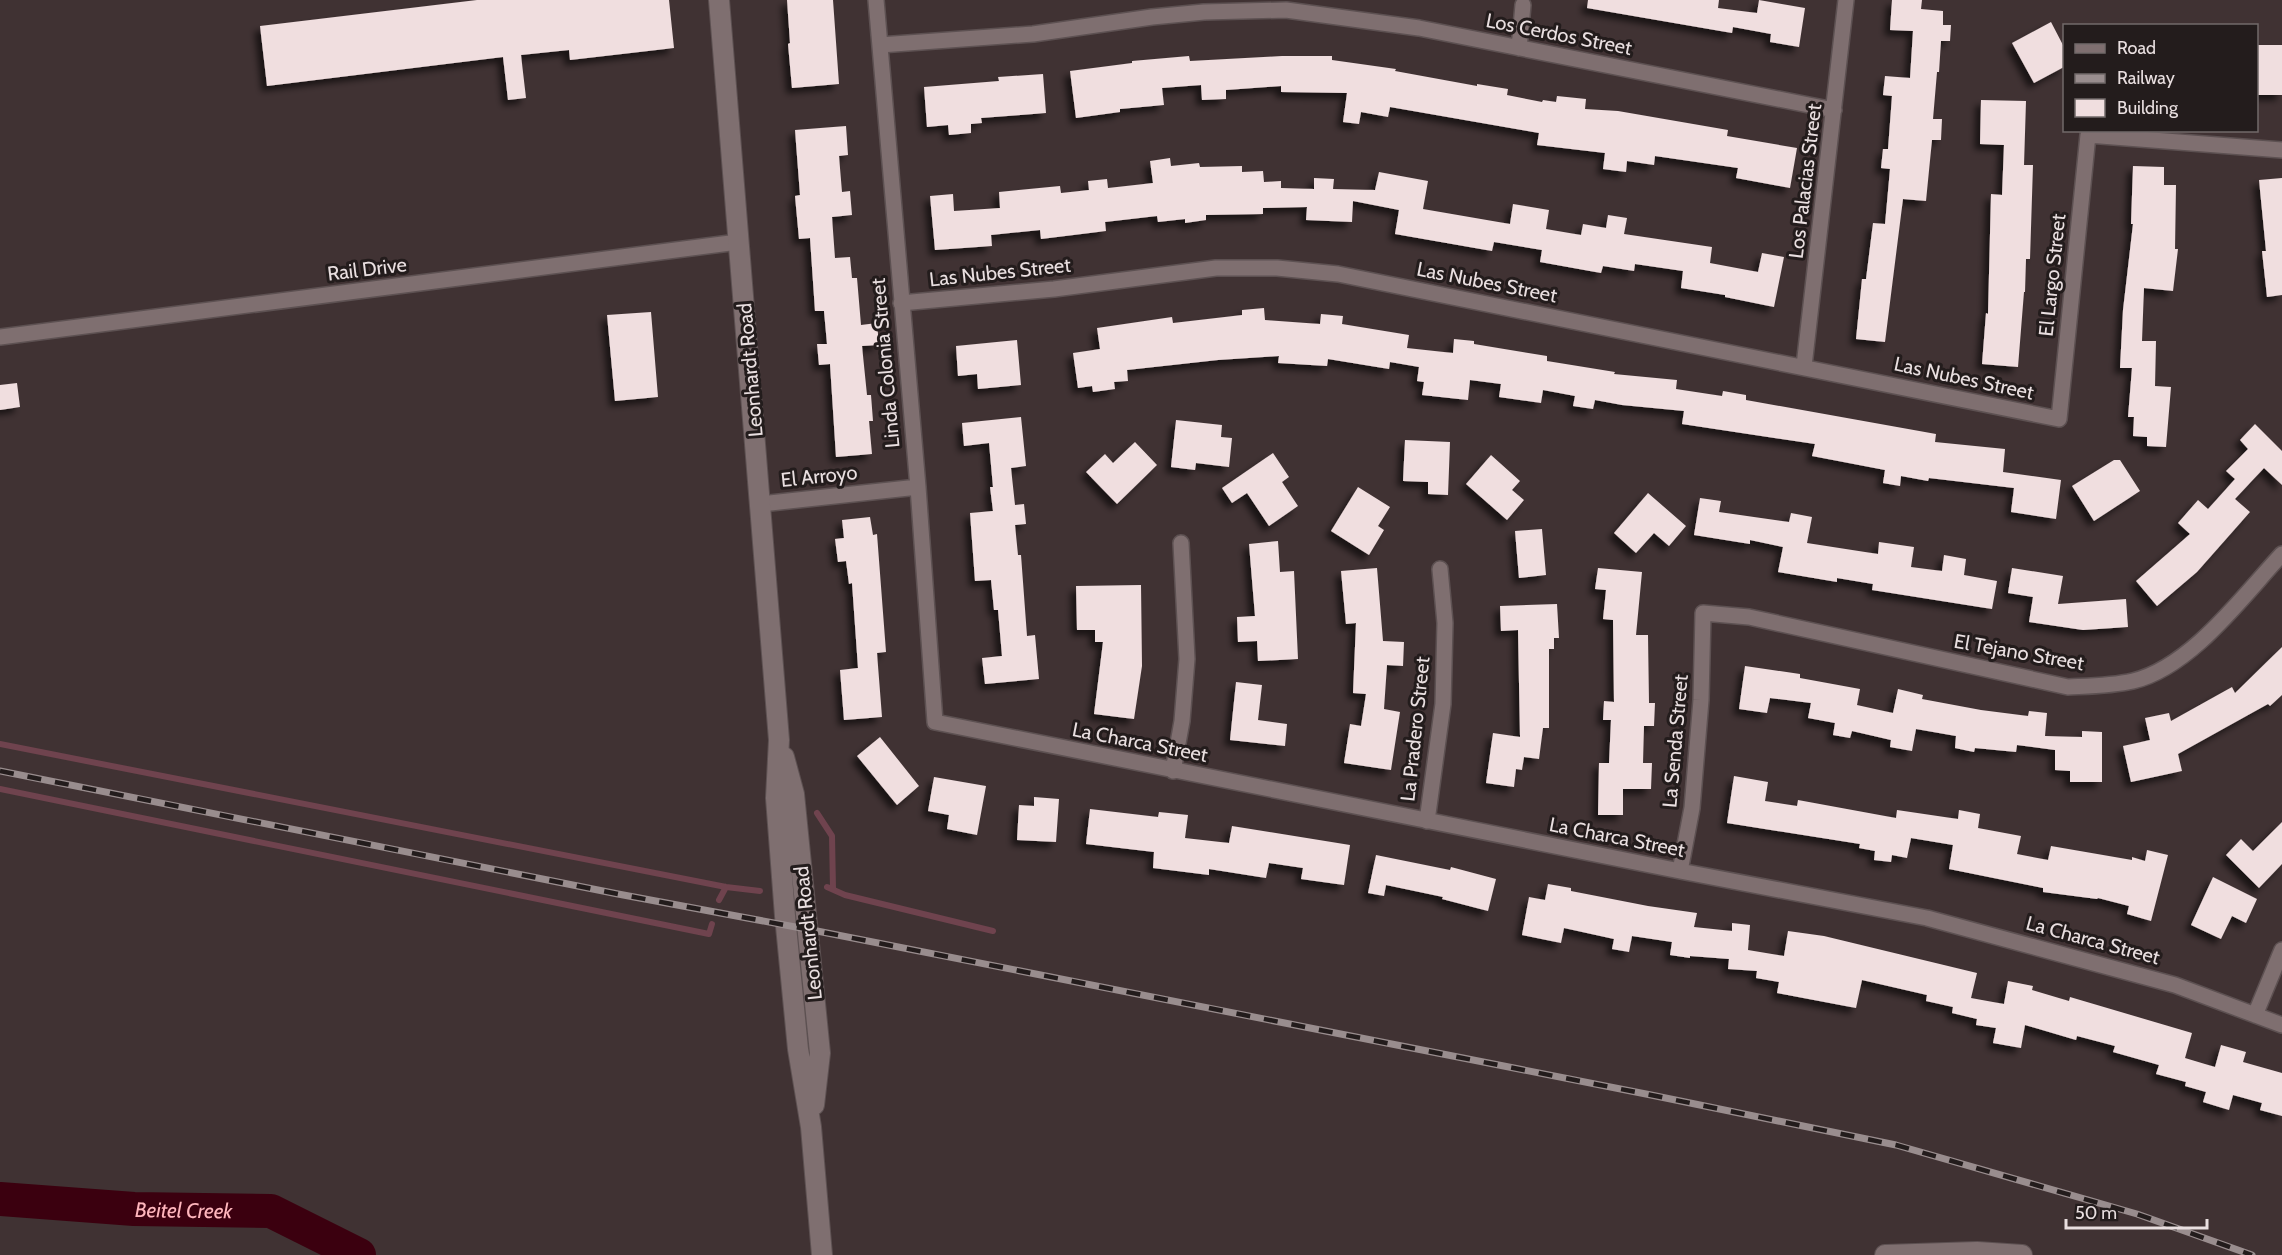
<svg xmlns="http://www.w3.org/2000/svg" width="2282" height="1255" font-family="Cabin,sans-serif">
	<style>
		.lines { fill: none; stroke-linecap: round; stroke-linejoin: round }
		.stream { stroke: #6f434e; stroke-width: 6 }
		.river { stroke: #3b000f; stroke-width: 34 }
		.building { fill: #f0dedf; filter: url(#shadow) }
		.minor-casing { stroke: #5d5152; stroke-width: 18 }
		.tertiary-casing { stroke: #5d5152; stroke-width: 22 }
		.minor { stroke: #7f6f70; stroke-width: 15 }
		.tertiary { stroke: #7f6f70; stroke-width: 20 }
		.rail-casing { stroke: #998d8e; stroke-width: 7 }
		.rail { stroke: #231c1c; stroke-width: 4.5; stroke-dasharray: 14; stroke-linecap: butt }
		.labels { text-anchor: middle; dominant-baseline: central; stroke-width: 6; stroke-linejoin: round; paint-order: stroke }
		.street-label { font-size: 20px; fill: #e9dfe0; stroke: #231c1c }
		.water-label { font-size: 21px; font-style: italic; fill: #ffb6bd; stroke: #231c1c }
	</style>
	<defs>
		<filter id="shadow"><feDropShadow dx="-5.5" dy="5.5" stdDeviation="3" flood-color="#0009"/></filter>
	</defs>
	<rect width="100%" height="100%" fill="#403233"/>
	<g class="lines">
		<path class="stream" d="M0,744L726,887L760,891
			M0,789L709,934L712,924
			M817,813L832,836L833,889
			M827,887L845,895L993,931
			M719,900L726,887"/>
		<path class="river" id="s1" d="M0,1199L134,1209L271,1211L359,1255"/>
	</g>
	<path class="building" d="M477,0H669L674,48L570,60L569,50L521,55L526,98L508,100L503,57L267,86L260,26Z
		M787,0H833L839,84L792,88L788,44L790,43Z
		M1588,0H1719L1718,8L1757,13L1759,0L1805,8L1799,47L1770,42L1771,34L1733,27L1732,33L1587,8Z
		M1892,0H1922L1921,9L1943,11V25H1951L1950,41H1941L1939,72H1937L1933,119H1942L1941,140H1932L1926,201L1903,199L1885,342L1856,339L1862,279H1866L1873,223L1885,224L1890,169L1881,168L1883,149H1888L1892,96L1883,95L1885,76L1910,78L1913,31L1890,30Z
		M2051,22L2064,47V67L2034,83L2012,43Z
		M2256,45H2282V95H2256Z
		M1189,56L1190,61L1282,56H1332V60L1396,69L1395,71L1477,86V84L1508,89L1507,95L1542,102L1543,100L1556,102L1557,96L1586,99L1585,109L1618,111L1728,130L1727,136L1797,148L1790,188L1736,178L1738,168L1655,156L1654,165L1627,161L1626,172L1603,169L1605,153L1537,145L1539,133L1390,107L1388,117L1361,112L1359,124L1343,122L1347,93L1281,92V86L1226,90V99L1202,100L1201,85L1162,88L1164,105L1120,109V112L1076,118L1070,71L1132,63V61Z
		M1043,74L1046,113L981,118L982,123L971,124V133L949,135L948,125L927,127L924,87L999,81L998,77Z
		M1981,100L2026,101L2024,165H2033L2030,259H2026L2025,292H2024L2018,367L1982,364L1986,313L1988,314L1991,194L2002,195L2004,145L1980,144Z
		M846,126L848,155L839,156L842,192L850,191L852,215L832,217L835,258L850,257L852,278H857L861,325L877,323L879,345L862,346L867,395H871L873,421H869L872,454L836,457L830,364L819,365L817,344H827L824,311H815L810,238L799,239L795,196L800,195L795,130Z
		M1170,158L1171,166L1199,163L1200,167L1242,166V172L1263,171L1264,182L1281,181V188L1314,189V178L1334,179L1333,189L1375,190L1379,172L1428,181L1423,209L1510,224L1513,204L1549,210L1546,229L1581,235L1583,224L1606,228L1608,215L1627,218L1624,234L1712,247L1710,263L1758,272L1762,253L1784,257L1774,307L1725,297V295L1681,288L1683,271L1635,264L1634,271L1603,266L1601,273L1540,262L1542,250L1494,242L1492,251L1395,234L1399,210L1353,201L1352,222L1306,220L1307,207L1263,208V214L1206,215V220L1185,223V219L1158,222L1157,216L1105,222L1106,231L1041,239L1040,230L991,235L992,246L935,250L930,196L953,194L954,211L1000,208L999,192L1060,186L1061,193L1089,190L1088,181L1107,179L1108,188L1153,183L1150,161Z
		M2133,166L2164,167V185H2176L2175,249H2178L2173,291L2144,288L2142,341H2156L2155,386L2171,387L2166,447L2147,446V437L2133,436L2134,417H2128L2132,368H2120L2123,310L2133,224H2131Z
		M2282,178V295L2267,297L2262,251H2266L2259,180Z
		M1264,308L1265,320L1320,324L1321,314L1343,316L1342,324L1409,335L1407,348L1453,353L1454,339L1474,341V344L1547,356V361L1615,372L1614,374L1677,380L1676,389L1722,396L1723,391L1746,395V400L1936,434L1935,442L2005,449L2003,472L2061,480L2056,519L2011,512L2014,488L1929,478L1928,481L1901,476L1900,486L1883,483L1885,470L1812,456L1815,444L1682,424L1684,411L1622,405L1595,400L1593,409L1573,406L1575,396L1543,390L1541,403L1499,397L1501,384L1470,380L1468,400L1422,395L1424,382L1417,381L1419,367L1390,362L1389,369L1328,359L1327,366L1278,363L1279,356L1218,360L1127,370L1128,381L1114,382L1115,389L1093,392L1092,386L1078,388L1073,353L1100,349L1097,328L1172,317L1173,323L1242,315V310Z
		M651,312L658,397L615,401L607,315Z
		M1017,340L1021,385L978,389L977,374L958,376L956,346Z
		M17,383L20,407L0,410V385Z
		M1021,417L1026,466L1011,468L1015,505L1024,504L1026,524L1015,525L1018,555H1021L1027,636L1035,635L1039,679L985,684L982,658L1002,656L998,610H994L991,580L975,581L970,513L993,511L990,487H993L989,443L964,446L962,423Z
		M1176,420L1222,425L1221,437L1232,438L1229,467L1196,463L1195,470L1171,467Z
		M2255,424L2282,451V485L2264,468L2235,499L2250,512L2197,572L2157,606L2136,581L2190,534L2178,523L2198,500L2208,509L2235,479L2226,471L2248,449L2240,440Z
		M1405,440L1450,442L1448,495L1428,494V482L1403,481Z
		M1135,442L1157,465L1117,504L1086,472L1105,454L1113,463Z
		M1273,453L1289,477L1282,482L1298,506L1269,526L1247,493L1232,503L1222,488Z
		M1491,455L1520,481L1512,490L1524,500L1507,520L1466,484Z
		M2114,460H2120L2140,491L2094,521L2072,486Z
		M1358,487L1390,507L1378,526L1384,530L1369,555L1331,531Z
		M1648,493L1686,526L1669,546L1654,533L1636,553L1614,533Z
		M1700,498L1721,501L1719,512L1789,522L1791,513L1812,517L1807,543L1878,554L1879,542L1914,547L1911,567L1942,571L1944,555L1966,559L1964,575L1997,581L1992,609L1872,590L1873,584L1837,578V582L1778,572L1783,547L1750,540V544L1694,535Z
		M870,517L873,535L877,534L886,652L877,653L882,717L844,720L840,670L858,668L852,583L849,584L846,561L838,562L835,539L844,538L842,520Z
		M1542,529L1546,575L1519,578L1515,531Z
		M1278,541L1280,572L1294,571L1298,659L1258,661L1257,641L1238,642L1237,617L1255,616L1249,544Z
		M1377,568L1383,641L1404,642L1403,666L1387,665L1384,709L1400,712L1391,770L1344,763L1350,724L1361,726L1366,694L1353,693L1356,623L1346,624L1341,571Z
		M1598,568L1642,572L1636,635H1648L1649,703H1655L1654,726H1644L1643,763H1652L1651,789H1623V815H1598L1599,763H1609L1611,720H1603L1604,701L1614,702L1613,620L1603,619L1606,590L1595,589Z
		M2012,568L2063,576L2058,604L2126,599L2128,627L2083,630L2029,622L2033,597L2008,593Z
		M1141,585L1142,666L1134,719L1094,714L1103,642H1095V630H1077L1076,586Z
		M1557,604L1559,638H1554V649H1549V728H1543L1539,759L1524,757L1522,770L1516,769L1514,787L1486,783L1493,733L1520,737L1518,630L1501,631L1500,606Z
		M2282,647V695L2270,706L2268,704L2178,754L2182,771L2131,782L2123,746L2150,740L2145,718L2169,713L2171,721L2232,687L2235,693Z
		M1745,666L1800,674V678L1860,689L1857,705L1893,713L1898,689L1923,695L1922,699L1981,710L2028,716L2029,711L2047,713L2045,736L2082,737V731L2102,732V782H2070V771L2055,770V750L2017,745L2016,752L1975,748L1974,752L1955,748L1956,736L1916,729L1912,751L1890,747L1891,740L1852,731L1850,738L1833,735L1835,723L1808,718L1811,703L1770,698L1767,713L1739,709Z
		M1236,682L1262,685L1258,720L1287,724L1285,746L1230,740Z
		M880,737L919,786L897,805L857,756Z
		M1734,776L1768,782L1765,801L1797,806L1798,800L1896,818L1897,810L1958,819L1959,810L1980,814L1978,828L2021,836L2017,854L2048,860L2051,846L2132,860V857L2145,861L2147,850L2168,855L2151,921L2127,914L2129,906L2098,898L2097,899L2043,892V888L1949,869L1953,845L1911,838L1907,858L1892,855L1891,862L1874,860L1875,851L1859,848L1860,844L1727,823Z
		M934,777L986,786L977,835L947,829L949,815L928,811Z
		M1034,797L1059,799L1056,842L1017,840L1019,805L1034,806Z
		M1090,809L1158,817L1159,812L1188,815L1185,838L1229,843L1232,826L1350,845L1344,885L1301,879L1303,868L1269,863L1266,878L1209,869V875L1153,868L1154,852L1086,844Z
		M2282,822V864L2259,888L2226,855L2241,839L2253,851Z
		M1376,855L1450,870L1451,867L1496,879L1488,911L1442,899L1443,897L1386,885L1384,896L1368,893Z
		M2213,877L2257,899L2246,923L2232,916L2221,939L2191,925Z
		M1548,884L1571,888V891L1648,906L1697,913L1694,927L1732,931V923L1750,925L1748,950L1784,956L1788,931L1824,936L1977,973L1971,998L2004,1004L2008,981L2033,986L2032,990L2069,1001L2070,997L2192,1033L2185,1058L2215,1067L2221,1045L2246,1052L2243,1062L2282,1073V1116L2260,1110L2262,1103L2233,1095L2229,1110L2203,1102L2206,1092L2185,1086L2186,1082L2156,1074L2159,1065L2113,1052L2115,1046L2077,1036L2076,1040L2025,1025L2021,1048L1993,1043L1996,1028L1976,1025L1977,1019L1952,1013L1953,1007L1926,1001L1927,995L1862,980L1856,1008L1777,993L1779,982L1756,978L1757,971L1728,969L1729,959L1690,956V958L1670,955L1672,942L1632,936L1629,952L1612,949L1614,939L1564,928L1561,943L1522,935L1529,897L1545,900Z"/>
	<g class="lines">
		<g class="minor-casing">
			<path id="minor" d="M876,0L918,487L935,722L1680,871L1927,918L2175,985L2282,1025
				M880,45L1033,34L1152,17L1204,12L1286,10L1419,28L1834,110
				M1519,48L1523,5
				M901,303L1054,289L1216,268H1277L1338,274L2059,419L2088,135L2282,150
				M0,337L738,242
				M1804,366L1846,0
				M761,504L918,487
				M1173,771L1182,721L1187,659L1181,543
				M1427,821L1443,704L1445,623L1440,569
				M1680,871L1692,808L1701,700L1703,613L1749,617L2068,687C2090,686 2111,686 2133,681C2191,667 2242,597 2282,554
				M2255,1015L2282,950"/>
		</g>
		<g class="tertiary-casing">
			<path id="tertiary" d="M719,0L779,740L776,798L785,916L798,1049L811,1127L822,1255
				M784,757L794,794L820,1053L814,1105
				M1885,1255L1977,1252L2022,1255"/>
		</g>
		<use href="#minor" class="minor"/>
		<use href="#tertiary" class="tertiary"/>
		<g class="rail-casing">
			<path id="rail" d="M0,771L618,894L817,931L1651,1095L1896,1145L2137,1214L2252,1255"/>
		</g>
		<use href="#rail" class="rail"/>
	</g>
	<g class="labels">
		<g class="street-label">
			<text transform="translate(1559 34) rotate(11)">Los Cerdos Street</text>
			<text transform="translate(1805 181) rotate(-83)">Los Palacias Street</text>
			<text transform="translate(367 269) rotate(-7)">Rail Drive</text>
			<text transform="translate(1000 272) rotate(-6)">Las Nubes Street</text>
			<text transform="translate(2052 275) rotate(-84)">El Largo Street</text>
			<text transform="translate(1487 282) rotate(11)">Las Nubes Street</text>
			<text transform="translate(885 363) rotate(-95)">Linda Colonia Street</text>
			<text transform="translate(750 370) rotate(-95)">Leonhardt Road</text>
			<text transform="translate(1964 378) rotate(12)">Las Nubes Street</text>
			<text transform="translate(819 476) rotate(-6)">El Arroyo</text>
			<text transform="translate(2019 652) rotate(10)">El Tejano Street</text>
			<text transform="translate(1415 729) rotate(-84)">La Pradero Street</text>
			<text transform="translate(1675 741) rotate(-85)">La Senda Street</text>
			<text transform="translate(1140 742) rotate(11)">La Charca Street</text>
			<text transform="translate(1617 837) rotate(11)">La Charca Street</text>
			<text transform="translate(808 933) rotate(-96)">Leonhardt Road</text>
			<text transform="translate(2093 940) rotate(15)">La Charca Street</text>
		</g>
		<g class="water-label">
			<text stroke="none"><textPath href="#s1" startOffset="184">Beitel Creek</textPath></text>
		</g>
	</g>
	<rect x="2063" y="24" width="195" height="108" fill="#231c1c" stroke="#726a6a" stroke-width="1.5"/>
	<rect x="2075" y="44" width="30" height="9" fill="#7f6f70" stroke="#726a6a" stroke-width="1.5"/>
	<text x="2117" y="54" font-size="18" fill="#e9dfe0">Road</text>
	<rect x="2075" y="74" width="30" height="9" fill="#998d8e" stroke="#726a6a" stroke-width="1.5"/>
	<text x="2117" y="84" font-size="18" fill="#e9dfe0">Railway</text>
	<rect x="2075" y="99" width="30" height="18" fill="#f0dedf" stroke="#726a6a" stroke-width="1.5"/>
	<text x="2117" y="114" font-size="18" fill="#e9dfe0">Building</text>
	<path d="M2066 1219v9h141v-9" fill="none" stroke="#e9dfe0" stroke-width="3"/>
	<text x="2075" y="1219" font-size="18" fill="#e9dfe0" stroke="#231c1c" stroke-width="4.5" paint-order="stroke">50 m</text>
</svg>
